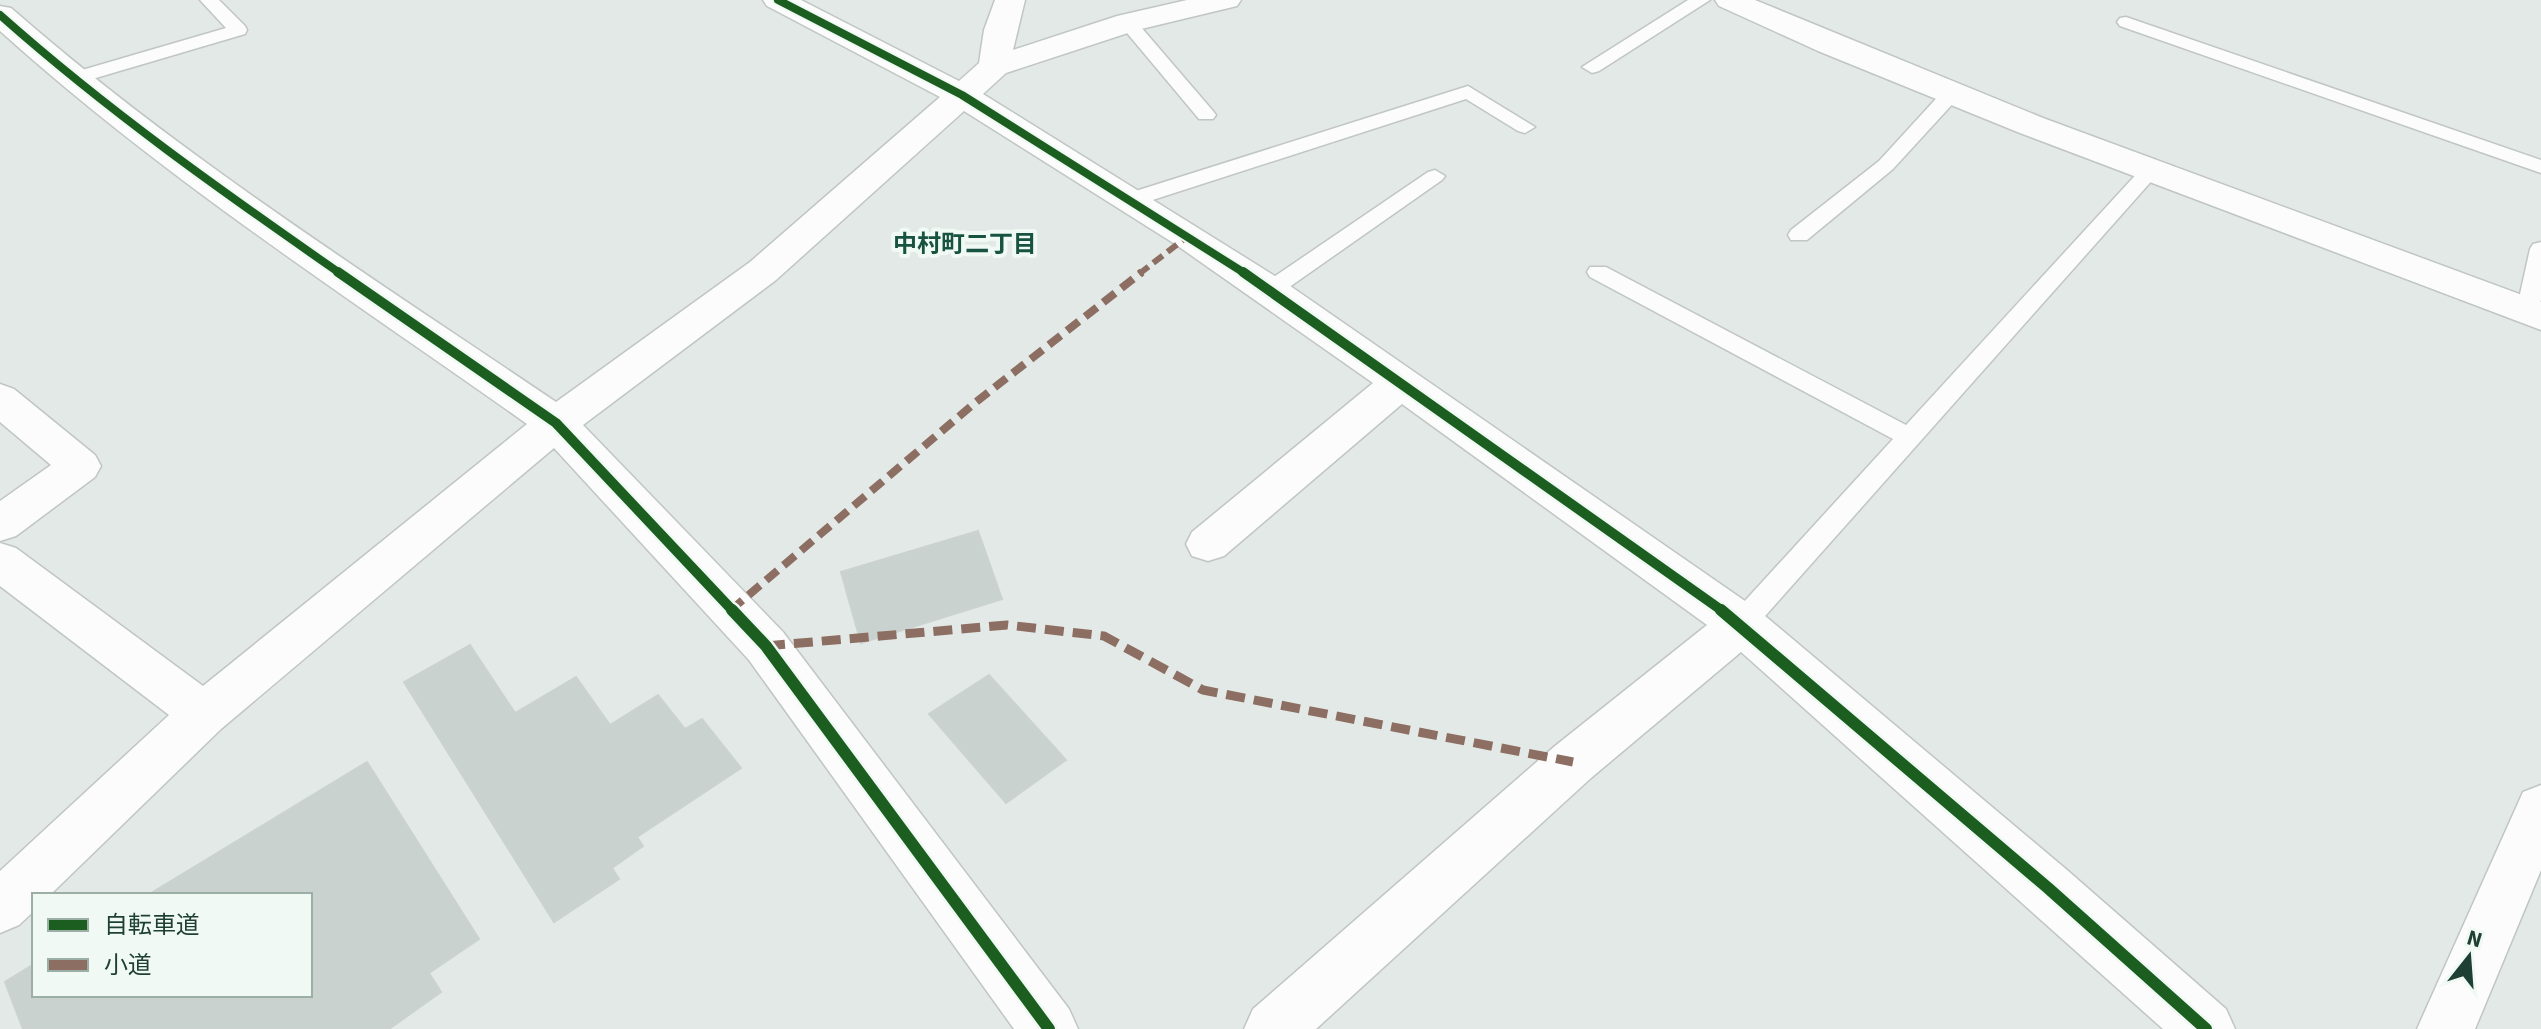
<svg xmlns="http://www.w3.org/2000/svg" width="2541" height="1029" font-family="'Source Sans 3','Noto Sans JP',sans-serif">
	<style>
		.building { fill: #cad2cf; stroke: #cbd2cf; stroke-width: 2 }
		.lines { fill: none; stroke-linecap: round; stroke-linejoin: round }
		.lane-casing { stroke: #c0c6c3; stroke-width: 3 }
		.street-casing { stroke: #c0c6c3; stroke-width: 3 }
		.lane { fill: #fbfcfb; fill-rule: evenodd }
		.street { fill: #fbfcfb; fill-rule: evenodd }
		.quiet-far2 { stroke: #8d6e63; stroke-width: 6; stroke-dasharray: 12 6; stroke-linecap: butt }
		.quiet-far1 { stroke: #8d6e63; stroke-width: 8; stroke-dasharray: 15 8; stroke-linecap: butt }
		.quiet { stroke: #8d6e63; stroke-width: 9; stroke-dasharray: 19 9; stroke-linecap: butt }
		.cycleway-far2-casing { stroke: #f0f9f4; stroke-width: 12 }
		.cycleway-far1-casing { stroke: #f0f9f4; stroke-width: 15 }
		.cycleway-casing { stroke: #f0f9f4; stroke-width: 17 }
		.cycleway-far2 { stroke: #1b5e20; stroke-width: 8 }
		.cycleway-far1 { stroke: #1b5e20; stroke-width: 10 }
		.cycleway { stroke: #1b5e20; stroke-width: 12 }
		.labels { text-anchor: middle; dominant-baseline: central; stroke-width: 8; stroke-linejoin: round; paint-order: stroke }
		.neighbourhood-label { font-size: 24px; font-weight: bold; fill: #185342; stroke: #f0f9f4 }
	</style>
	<rect width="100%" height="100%" fill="#e3e9e6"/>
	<path class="building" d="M978,531L1002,599L861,643L841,572Z
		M470,645L515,713L576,677L610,725L658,695L685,729L702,719L741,768L637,837L643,846L612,868L619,879L554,922L404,682Z
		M989,675L1066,760L1006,803L929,714Z
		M367,762L479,939L429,973L441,992L389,1029H23L5,982L34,964V995H310V895H148Z"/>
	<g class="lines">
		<g class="lane-casing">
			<path id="lane" d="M200,0H219L245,26L247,30L245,34L72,85L62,79L65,75L226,28Z
				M1688,0H1710L1599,71L1592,73L1582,67Z
				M2126,17L2541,160V173L2120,26L2117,22L2120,18Z
				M1128,18L1134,19L1213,111L1216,115L1213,119H1199L1122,27L1119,23Z
				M1468,86L1535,127L1525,133L1518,131L1466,99L1137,205L1130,207L1119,200L1123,195Z
				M1951,88L1961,94L1958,98L1893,169L1807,240H1791L1788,235L1791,230L1879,161L1944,90Z
				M2149,166L2156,168L2159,172L2156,176L1751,632L1741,635L1731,632L1727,624L1731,616L1893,439L1590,277L1587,272L1590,267H1606L1906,425L2142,168Z
				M1435,170L1445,176L1442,180L1278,295H1262L1259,290L1262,285L1428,172Z
				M2541,242V300L2535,317H2519L2516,312L2530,249L2533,244Z"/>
		</g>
		<g class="street-casing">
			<path id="street" d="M763,0H801L959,81L979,63L984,30L995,0H1025L1013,50L1117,16L1187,0H1241L1237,6L1137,30L1006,73L983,94L1283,281L1758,610L2067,870L2226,1009L2235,1029H2163L1741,652L1591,778L1316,1029H1244L1253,1009L1555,746L1707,625L1402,404L1224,556L1208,561L1192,556L1186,544L1192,532L1373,383L1175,244L964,111L776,280L583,425L783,632L1069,1009L1078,1029H1014L749,660L554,448L221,729L50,895H34V911L19,925L0,933V871L169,715L0,586V543L16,548L203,686L527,424C349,298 163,178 0,31V6L11,8C180,156 370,276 556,402L750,262L940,97L767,6Z
				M1715,0H1755L2043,118L2541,302V330L2020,133L1818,51L1719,6Z
				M0,384L14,389L95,455L101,466L95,477L16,536L0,541V501L51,465L0,422Z
				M2541,785V870L2475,1029H2417L2523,792Z"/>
		</g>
		<use href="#lane" class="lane"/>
		<use href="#street" class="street"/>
		<path class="quiet-far2" d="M1139,274L1188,236"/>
		<path class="quiet-far1" d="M731,610L976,402L1142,272"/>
		<path class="quiet" d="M766,646L1007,625L1104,636L1203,690L1573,762"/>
		<g class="cycleway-far2-casing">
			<path id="cycleway-far2" d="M778,0L962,95L1246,274
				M0,15C108,111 223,192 341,274"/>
		</g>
		<g class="cycleway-far1-casing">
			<path id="cycleway-far1" d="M338,272L556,423L734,612
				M1243,272L1724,612"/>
		</g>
		<g class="cycleway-casing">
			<path id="cycleway" d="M732,610L766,646L1049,1029
				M1721,610L2048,888L2206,1029"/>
		</g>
		<use href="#cycleway-far2" class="cycleway-far2"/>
		<use href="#cycleway-far1" class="cycleway-far1"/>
		<use href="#cycleway" class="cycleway"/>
	</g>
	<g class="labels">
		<g class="neighbourhood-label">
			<text x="965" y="244">中村町二丁目</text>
		</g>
	</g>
	<rect x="32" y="893" width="280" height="104" fill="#f0f9f4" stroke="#9cafa7" stroke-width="2"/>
	<rect x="48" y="919" width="40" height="12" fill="#1b5e20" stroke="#9cafa7" stroke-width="2"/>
	<text x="104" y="933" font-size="24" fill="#1e3f34">自転車道</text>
	<rect x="48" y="959" width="40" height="12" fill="#8d6e63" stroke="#9cafa7" stroke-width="2"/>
	<text x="104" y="973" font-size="24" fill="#1e3f34">小道</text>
	<g transform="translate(2469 957) rotate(17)" stroke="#f0f9f4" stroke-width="6" paint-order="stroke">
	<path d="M0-6L14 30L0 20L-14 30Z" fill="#1e3f34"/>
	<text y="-12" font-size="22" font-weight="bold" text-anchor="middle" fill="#1e3f34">N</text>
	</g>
</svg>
